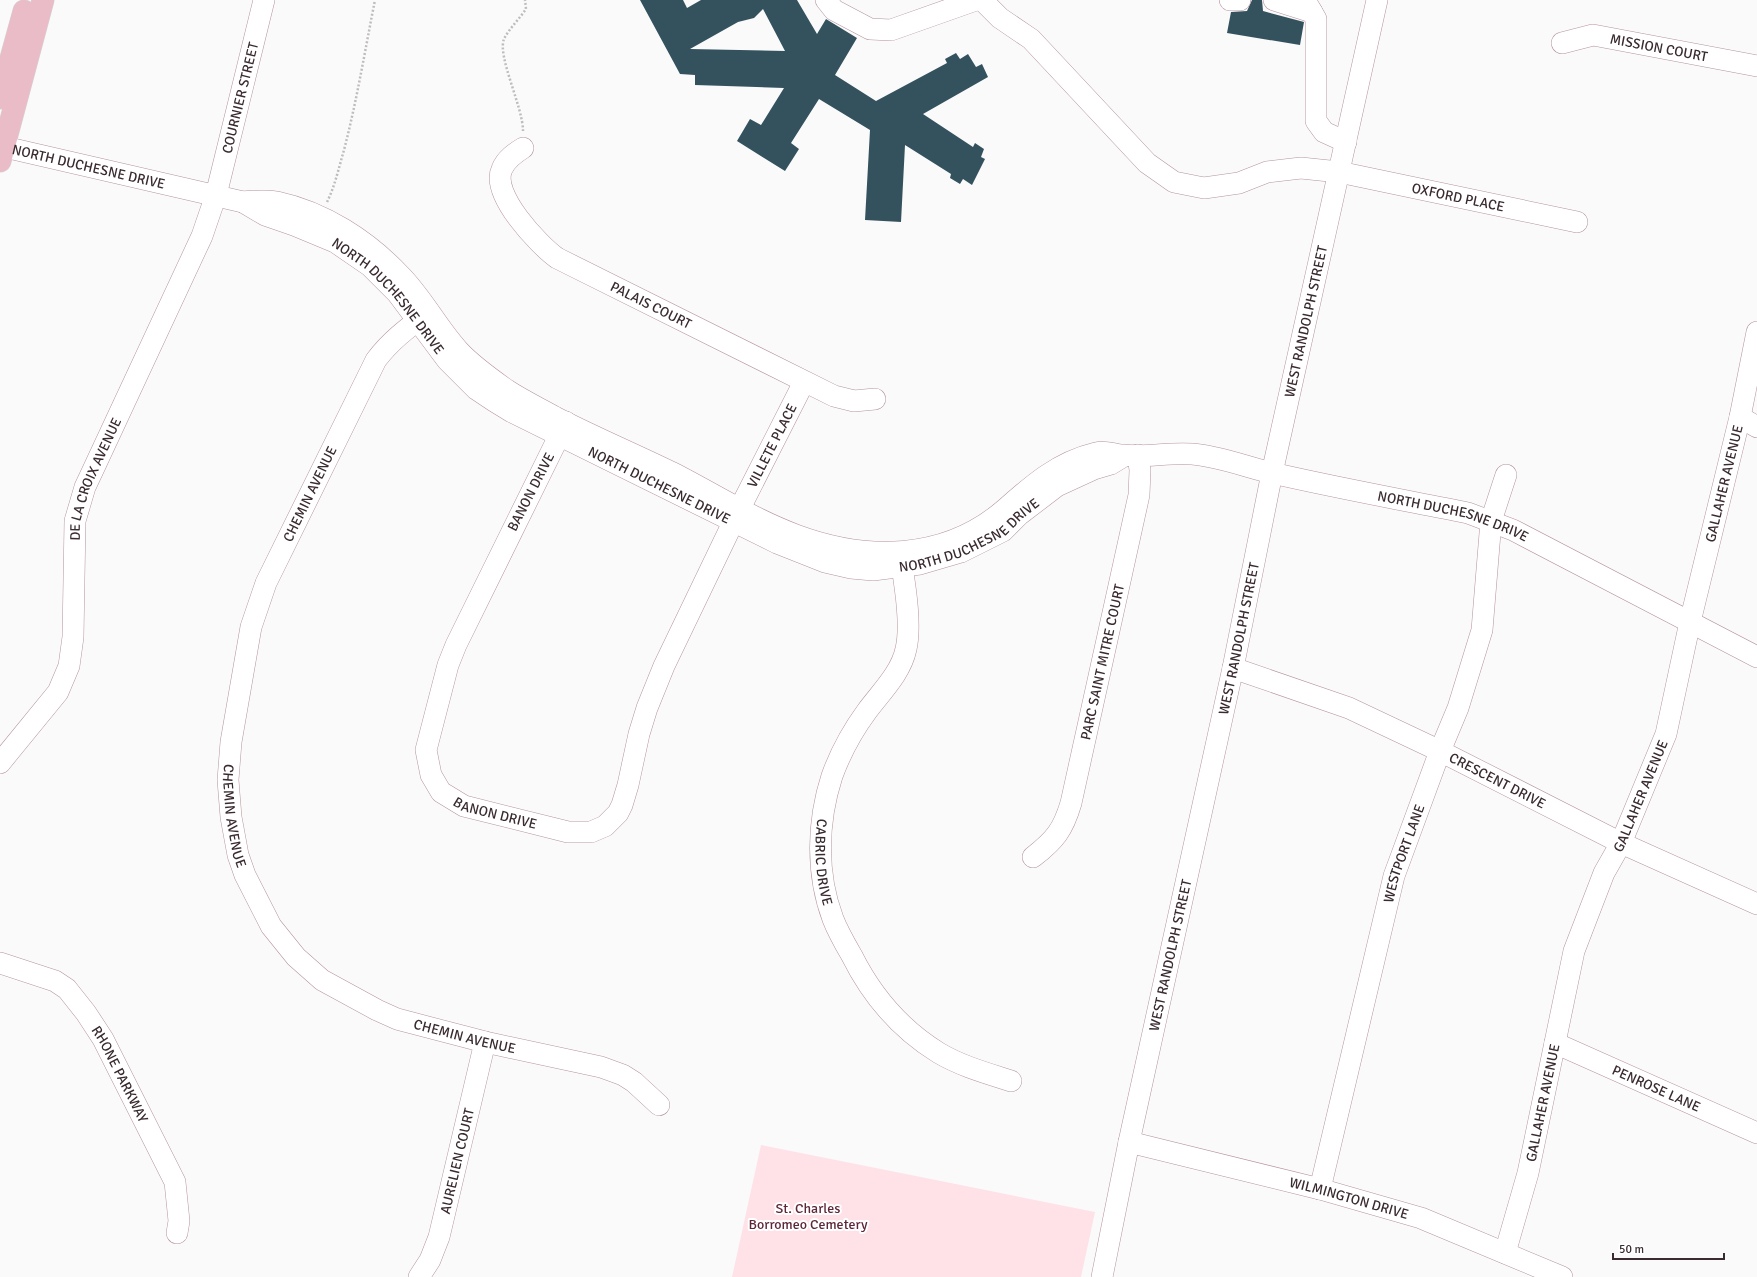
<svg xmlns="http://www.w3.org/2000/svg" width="1757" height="1277" font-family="Signika,sans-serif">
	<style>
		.green { fill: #ffe1e8 }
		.building { fill: #34525e; fill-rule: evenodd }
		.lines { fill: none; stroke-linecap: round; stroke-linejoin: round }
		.minor-casing { stroke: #b5949c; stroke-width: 22 }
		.major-casing { stroke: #d7d5d5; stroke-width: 23 }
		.path { stroke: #c0bcbd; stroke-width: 2.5; stroke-dasharray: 2 2; stroke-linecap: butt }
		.minor { stroke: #fff; stroke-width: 21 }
		.major { stroke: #e9bcc8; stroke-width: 22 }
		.labels { text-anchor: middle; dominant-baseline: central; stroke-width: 4; stroke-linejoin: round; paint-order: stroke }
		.street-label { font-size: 14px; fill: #392b2f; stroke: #fff }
		.park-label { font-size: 14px; fill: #5d2738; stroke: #fff }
	</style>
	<rect width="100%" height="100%" fill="#fafafa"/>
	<path class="green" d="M761,1145L1095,1212L1081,1277H732Z"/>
	<path class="building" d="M640,0H683L687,8L701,0H797L817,34L826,19L857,38L835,75L876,101L947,63L945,59L956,53L960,59L968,54L976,67L982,64L988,77L923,114L973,147L975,143L984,149L981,157L985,159L972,185L963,179L960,184L950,178L951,174L905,145L901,222L865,220L870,130L819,99L791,143L799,149L785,171L737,141L750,119L761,125L784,88L695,85V75L680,74ZM763,9L785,51L690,49L738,22L754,18Z
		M1252,0H1262L1263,11L1304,22L1300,45L1227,33L1231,12L1247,11Z"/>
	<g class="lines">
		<g class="minor-casing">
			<g id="minor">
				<path d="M826,0L834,10L870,29L891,30L976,0"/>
				<path id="s1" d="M982,0L1000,18L1031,39L1147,163L1174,182L1204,188L1239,183L1267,172L1301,168L1339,172L1577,222"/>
				<path d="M1230,0H1240"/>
				<path d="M1274,0L1312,12"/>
				<path d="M1305,0L1316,19V121L1324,132L1346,142"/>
				<path id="s2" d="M1562,43L1593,35L1757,66"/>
				<path id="s3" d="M0,146L243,202C254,201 266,200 277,202C324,212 368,241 400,275C423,298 437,327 459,351C473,366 490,378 507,390C522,400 539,408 555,417C594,437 634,454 673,473C714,494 753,519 796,535C866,561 944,561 1004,510C1032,485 1058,462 1096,453C1106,450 1114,455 1123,455C1145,458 1169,452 1192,454C1219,456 1246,467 1272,473C1337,488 1403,500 1468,513L1513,530L1757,657"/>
				<path id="s4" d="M523,148C515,153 506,159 502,169C490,194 539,245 557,258L834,396L854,401L875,399"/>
				<path id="s5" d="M243,202L265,215L294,225L335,242L370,266L397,293L447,360L476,389L494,401L512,412L777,543L825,562L851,568L873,570L920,564L961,552L1003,531L1019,515L1057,486L1094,469L1111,464L1124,456"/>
				<path id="s6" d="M429,312C409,327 391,340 376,360L266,583L251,627L231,742L228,780L231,817L238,855L245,875L271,926L296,957L322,980L377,1010L397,1019L485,1042L601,1067L623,1075L634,1082L659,1105"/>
				<path d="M1740,417L1757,427"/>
				<path id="s7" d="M566,422L456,645L448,665L426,750L431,775L441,792L464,806L568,832H591L605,826L618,813L622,805L628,785L639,734L647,708L664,666L740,508L804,382"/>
				<path id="s8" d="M900,553C904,580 912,623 906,649C901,673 881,692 867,711C853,730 840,754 832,776C817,822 816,874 833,919C838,932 845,944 852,956C872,996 900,1029 939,1053C961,1066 986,1073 1011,1081"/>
				<path id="s9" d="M1233,668L1349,708L1440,751L1621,843L1757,904"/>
				<path id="s10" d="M0,763L58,692L69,666L73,637L75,521L85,487L93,470L202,236L216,195L264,0"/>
				<path id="s11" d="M1033,857C1055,840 1063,830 1071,803L1139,495L1140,470L1138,455"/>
				<path id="s12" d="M0,963L55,981L67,989L86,1013L103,1039L175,1182L179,1221L177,1233"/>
				<path id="s13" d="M1555,1043L1757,1133"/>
				<path id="s14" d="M1129,1142L1320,1189L1421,1218L1562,1277"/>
				<path id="s15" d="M1320,1189L1394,876L1440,751L1458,708L1482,630L1491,521L1506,475"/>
				<path id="s16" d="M1505,1253L1528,1173L1574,951L1604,873L1621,843L1666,734L1690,622L1740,417L1757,332"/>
				<path id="s17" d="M419,1277L430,1260L439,1237L485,1042"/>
				<path id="s18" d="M1102,1277L1129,1142L1233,668L1272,473L1377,0"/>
			</g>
		</g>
		<g class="major-casing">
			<path id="major" d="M0,98L24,11
				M0,161L43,0"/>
		</g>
		<path class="path" d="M523,131C523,107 497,56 504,39C509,29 520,18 526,9L525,0
			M327,202C335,186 339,167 344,150C357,100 365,50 375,0"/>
		<use href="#minor" class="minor"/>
		<use href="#major" class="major"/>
	</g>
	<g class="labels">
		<g class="street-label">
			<text stroke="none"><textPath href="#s2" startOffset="99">MISSION COURT</textPath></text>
			<text stroke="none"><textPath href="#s10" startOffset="721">COURNIER STREET</textPath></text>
			<text stroke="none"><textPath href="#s3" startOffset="91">NORTH DUCHESNE DRIVE</textPath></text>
			<text stroke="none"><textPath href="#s1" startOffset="556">OXFORD PLACE</textPath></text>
			<text stroke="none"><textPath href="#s5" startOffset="177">NORTH DUCHESNE DRIVE</textPath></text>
			<text stroke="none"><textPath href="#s4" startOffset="245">PALAIS COURT</textPath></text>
			<text stroke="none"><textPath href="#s18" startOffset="977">WEST RANDOLPH STREET</textPath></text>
			<text stroke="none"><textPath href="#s7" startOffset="994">VILLETE PLACE</textPath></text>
			<text stroke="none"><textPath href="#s10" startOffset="311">DE LA CROIX AVENUE</textPath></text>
			<text stroke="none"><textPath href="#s16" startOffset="803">GALLAHER AVENUE</textPath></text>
			<text stroke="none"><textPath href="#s5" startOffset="513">NORTH DUCHESNE DRIVE</textPath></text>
			<text transform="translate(531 492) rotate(-63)">BANON DRIVE</text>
			<text transform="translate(310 494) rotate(-64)">CHEMIN AVENUE</text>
			<text stroke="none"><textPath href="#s3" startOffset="1605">NORTH DUCHESNE DRIVE</textPath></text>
			<text stroke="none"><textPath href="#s5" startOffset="849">NORTH DUCHESNE DRIVE</textPath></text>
			<text stroke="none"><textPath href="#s18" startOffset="653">WEST RANDOLPH STREET</textPath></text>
			<text stroke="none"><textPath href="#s11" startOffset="212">PARC SAINT MITRE COURT</textPath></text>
			<text stroke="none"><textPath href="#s9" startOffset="288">CRESCENT DRIVE</textPath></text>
			<text stroke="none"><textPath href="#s16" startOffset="479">GALLAHER AVENUE</textPath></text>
			<text stroke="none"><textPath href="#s7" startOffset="462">BANON DRIVE</textPath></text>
			<text stroke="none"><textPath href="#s6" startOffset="558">CHEMIN AVENUE</textPath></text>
			<text stroke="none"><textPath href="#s15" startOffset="346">WESTPORT LANE</textPath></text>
			<text stroke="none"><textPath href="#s8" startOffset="332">CABRIC DRIVE</textPath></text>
			<text stroke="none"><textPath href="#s18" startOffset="329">WEST RANDOLPH STREET</textPath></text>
			<text stroke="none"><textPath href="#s6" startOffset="905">CHEMIN AVENUE</textPath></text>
			<text stroke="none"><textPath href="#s12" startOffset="173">RHONE PARKWAY</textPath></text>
			<text stroke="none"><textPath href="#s13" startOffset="111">PENROSE LANE</textPath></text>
			<text stroke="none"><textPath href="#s16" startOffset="155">GALLAHER AVENUE</textPath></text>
			<text stroke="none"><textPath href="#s17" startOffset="123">AURELIEN COURT</textPath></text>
			<text stroke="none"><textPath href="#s14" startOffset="227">WILMINGTON DRIVE</textPath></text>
		</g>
		<g class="park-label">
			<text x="808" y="1208">St. Charles<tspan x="808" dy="16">Borromeo Cemetery</tspan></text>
		</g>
	</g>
	<path d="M1613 1253v6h111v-6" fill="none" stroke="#392b2f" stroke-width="2"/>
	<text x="1619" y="1253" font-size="12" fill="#392b2f" stroke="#ffffff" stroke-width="3" paint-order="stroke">50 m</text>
</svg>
